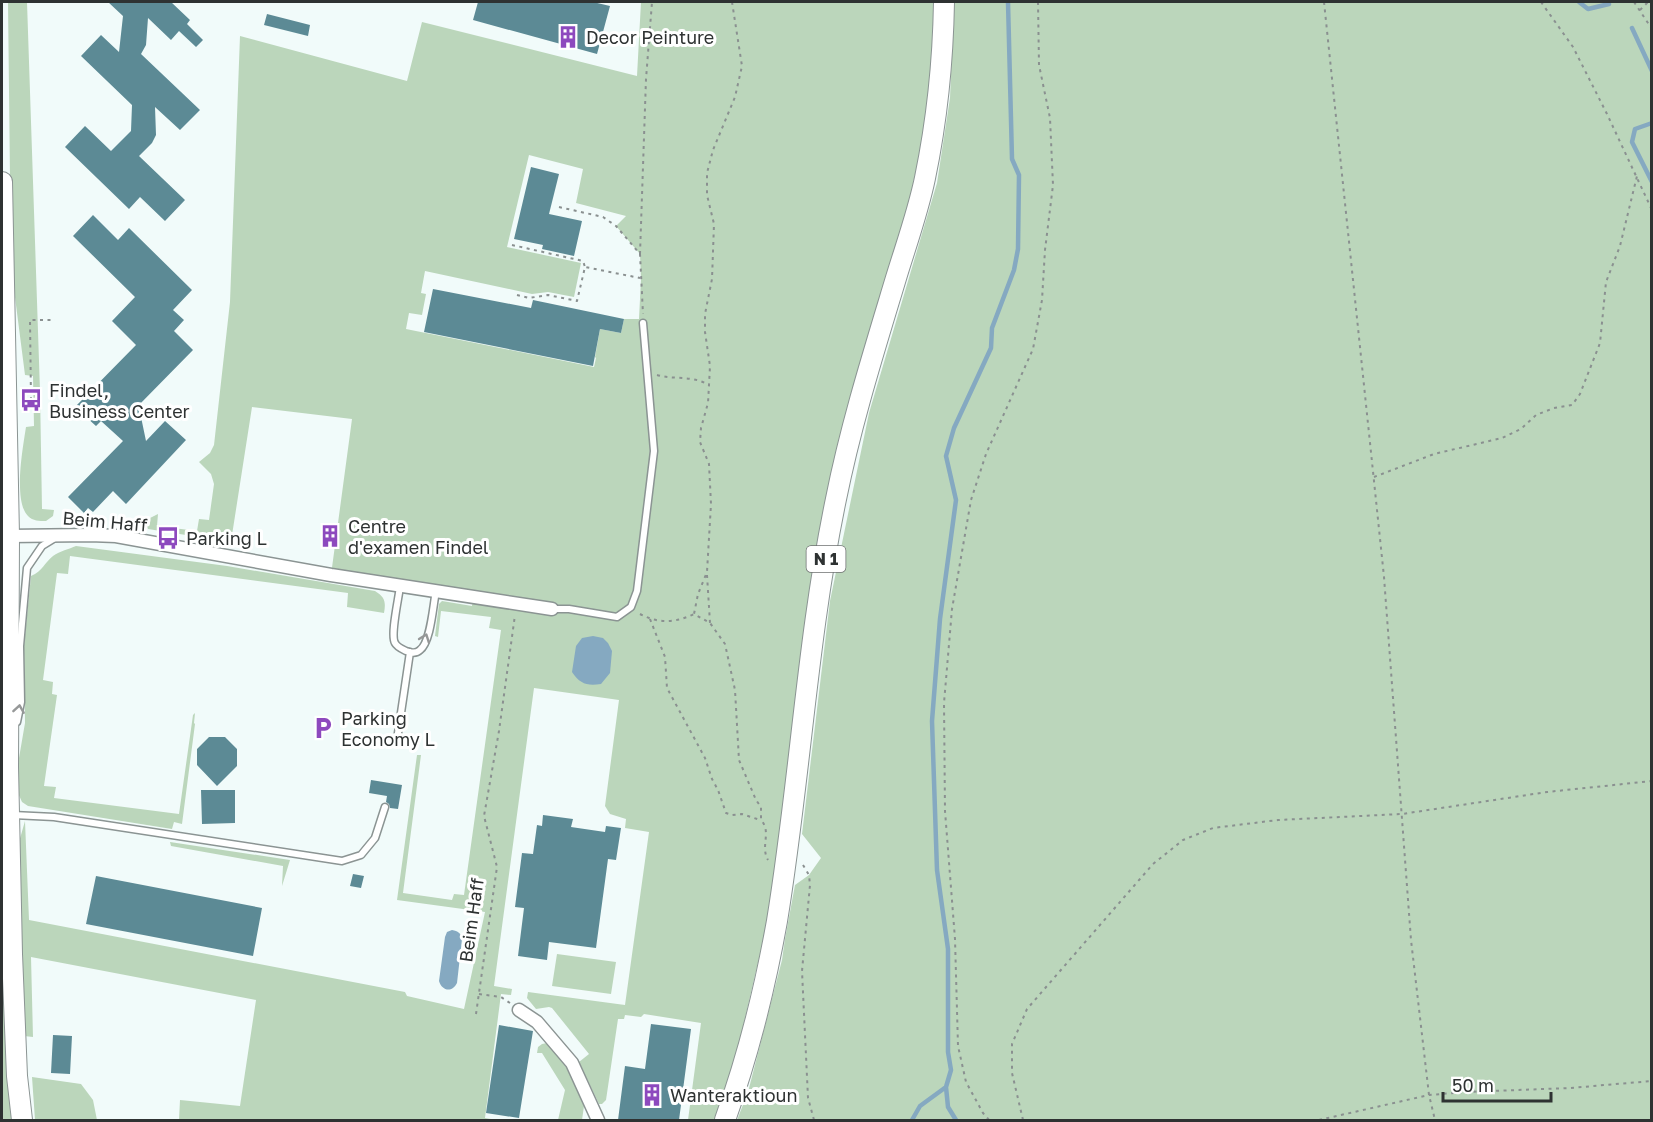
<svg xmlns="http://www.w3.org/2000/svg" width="1653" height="1122" font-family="'Golos Text',sans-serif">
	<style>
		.green { fill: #bbd6bb; fill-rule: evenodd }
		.water { fill: #85a9c1 }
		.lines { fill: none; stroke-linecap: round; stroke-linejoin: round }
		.stream { stroke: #85a9c1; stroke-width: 4.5 }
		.building { fill: #5c8a95 }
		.lane-casing { stroke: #8b9493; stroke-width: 9 }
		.street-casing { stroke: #8b9493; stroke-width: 15 }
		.primary-casing { stroke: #8b9493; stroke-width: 22 }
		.path { stroke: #8a9090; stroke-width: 2; stroke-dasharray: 3 4.5; stroke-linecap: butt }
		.lane { stroke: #fff; stroke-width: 6 }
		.street { stroke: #fff; stroke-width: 12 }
		.primary { stroke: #fff; stroke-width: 20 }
		.oneway { stroke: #969898 }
		.labels { text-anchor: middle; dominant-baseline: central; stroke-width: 6; stroke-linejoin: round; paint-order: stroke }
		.shield { fill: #fff; stroke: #6d7070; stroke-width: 1.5 }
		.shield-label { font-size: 16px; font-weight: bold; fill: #2e3232 }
		.poi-label { font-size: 18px; fill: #2e3232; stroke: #fff; text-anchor: start }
		.street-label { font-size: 18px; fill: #2e3232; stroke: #fff }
	</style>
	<rect width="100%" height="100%" fill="#f1fbfa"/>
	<path class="green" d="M8,2H27L40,391L42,509L54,510L53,516L46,521C39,521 33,521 28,516C13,501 23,447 26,427L34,426L33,376L25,375L11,266Z
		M641,2H934L931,71L924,134L904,224L845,418L810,606L768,920L732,1074L715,1120H688L701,1023L644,1014L641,1017L625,1015L624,1019H618L606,1100L602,1104H599L579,1062L589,1054L552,1008L549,1007L536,1009L527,998L528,992L625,1005L649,832L625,828L626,819L610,814L605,806L619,700L534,688L494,986L512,989L511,995L501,994L485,1118L497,1120H179L180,1100L240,1106L256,1000L31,957L33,1037L24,1036L19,842L25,821L29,920L405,992L407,996L464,1009L485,912L397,900L417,755H421L403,893L452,900L454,894L464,895L501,630L489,628L491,617L441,611L438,637L435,636L439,604L442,601L472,606L473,597L331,575L352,419L252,407L230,548L206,545L186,535L148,529L147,526L148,519L158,514L157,526L197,531L199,519L209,520L214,484L211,474L199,462L210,453L214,445L230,302L240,36L407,81L422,22L637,76ZM529,155L583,169L576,203L626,216L616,226L640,254L641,279L639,319H624L621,333L600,329L595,357L596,358L594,367L406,329L409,313L422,315L426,294L421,293L425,271L532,294L548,292L574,297L581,263L507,247Z
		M954,2H1651V1120H737L748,1092L782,960L785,939L795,885L809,875L821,858L802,834L830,601L869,413L937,183L950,98Z
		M76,546L227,566L375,591C385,597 386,602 384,613L347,607L348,593L70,556L68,574L57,573L43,680L53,682L52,694L57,695L44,786L56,787L54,798L179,814L193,715L195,713L194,723L195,724L182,824L174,822L172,829L28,806L22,802L18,793L19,758L25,723L24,645L31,576C43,571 44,563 53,556C60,551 69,549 76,546Z
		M170,842L290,860L282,886L283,866L171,846Z
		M557,954L616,962L611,994L552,986Z
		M2,960H4L18,1120H2Z
		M547,1043L565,1064L584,1106L582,1120H558L565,1090L542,1053H537L538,1047L542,1044Z
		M32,1077L81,1084L93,1100L97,1120H35Z"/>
	<path class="water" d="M593,636L603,638L608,643L612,651L610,673L601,684C587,686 580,684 572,672L576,646L582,638Z
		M452,930C458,931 461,933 462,939L457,983C452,993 442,991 439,981L445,937L447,932Z"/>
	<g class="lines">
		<path class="stream" d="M1579,2L1588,9L1609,4
			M1632,28L1652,71
			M1652,123L1635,129L1632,142L1652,182
			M912,1120L920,1106L946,1087
			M956,1120L948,1107L946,1087L951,1070L948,1052V949L937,870L932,721L940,619L956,500L946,456L954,428L991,348L992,328L1014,270L1018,249L1019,175L1012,159L1008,2"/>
	</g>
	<path class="building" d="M108,2H171L190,20L187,24L203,40L196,47L179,31L171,40L148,18L146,45L141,54L200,110L180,130L155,107L156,135L152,143L139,156L185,200L165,221L140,197L129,209L65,147L85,126L111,151L131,131L132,105L81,56L101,35L119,52L123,16Z
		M478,2H593L610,6L597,54L473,20Z
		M267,14L310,25L308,36L264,25Z
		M531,167L559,174L549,214L582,221L574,256L542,249L543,245L514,239Z
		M93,215L118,240L129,228L192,290L173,310L184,320L174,331L193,350L137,407L141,417L146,441L165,421L186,440L126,504L113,491L93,512L88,508L84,513L68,497L123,441L101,421L96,426L75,407L136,345L112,321L135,297L73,236Z
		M433,289L531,308L533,300L624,319L621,333L600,329L593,366L424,332Z
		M209,737H225L237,749V766L217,786L197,765V749Z
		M371,780L402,785L398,809L390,808L389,804L386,802L387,796L369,793Z
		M201,790H235V823L202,824Z
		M543,815L573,819L571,827L605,832L606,826L621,828L616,860L608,859L596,948L549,942L547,960L518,956L524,908L515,907L522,853L533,854L537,825L542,826Z
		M353,874L364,876L361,888L350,886Z
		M96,876L262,908L253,956L86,924Z
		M651,1024L691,1029L679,1120H618L625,1066L645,1069Z
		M499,1025L533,1031L519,1118L486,1113Z
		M53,1035L72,1036L70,1074L51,1073Z"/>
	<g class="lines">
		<g class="lane-casing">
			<path id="lane" d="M400,586C399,597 390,635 395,643C397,647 402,649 406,651C411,653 416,654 420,650C431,642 433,605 436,591
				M552,609H569L617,617L631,607L637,591L654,451L643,323
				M17,722L21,702L20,646L27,568L42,546L55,538
				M398,733L410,652
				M13,815L54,817L342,861L361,855L375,838L385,807"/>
		</g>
		<g class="street-casing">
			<path id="street" d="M9,536L90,535L116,536L331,575L552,609
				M519,1010L537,1022L572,1063L598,1120"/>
		</g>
		<g class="primary-casing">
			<path id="primary" d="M2,182L9,536L8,767L12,954L17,1076L22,1120
				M725,1120C748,1056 765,988 777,921C800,781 807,638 836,499C851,424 874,351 896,278C906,245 918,212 925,178C937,120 943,61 944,2"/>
		</g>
		<path class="path" d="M732,2L742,66L735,97L713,150L707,173V195L714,224L712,279L705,314V332L710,366L709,385L708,403L701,428L700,442L709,464L711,504L707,572L698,594L694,614L710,623L725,644L735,690L739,760L756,800L761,807V820C772,832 760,846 768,860
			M1324,2L1384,577L1411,940L1429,1095L1435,1120
			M1541,2L1573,47L1607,114L1652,210
			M1634,2L1652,29
			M1640,10L1648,2
			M559,207L603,217L616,226L640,254L643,314
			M512,245L583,261L585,267
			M640,254L646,79L652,2
			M517,295L529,298L548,295L577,301L585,267L640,278
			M657,375C675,380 692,375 709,385
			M31,400L30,320H55
			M1374,477L1434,454L1502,438L1521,429L1536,415L1554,408L1572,405L1580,394L1600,343L1606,282L1620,246L1637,176
			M707,575L710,623
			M640,614C659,624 675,623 694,614
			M650,619L665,657L667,688L705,758L712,779L718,790L726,813L732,815L742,814L760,820
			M803,865L809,875L810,885L802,971L808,1098L814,1120
			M479,994L501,997L510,1003
			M476,1014L497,867L484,816L499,731L515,615
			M989,1120L983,1113L966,1082L958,1046L955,939L945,811L944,703L952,609L971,500L986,454L1033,349L1042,300L1045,250L1053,185L1050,118L1039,65L1038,2
			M1023,1120L1012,1073V1044L1027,1009L1153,864L1183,840L1213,828L1278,820L1402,814L1547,792L1652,781
			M1319,1120L1429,1095L1465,1092L1570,1088L1652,1081"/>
		<use href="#lane" class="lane"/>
		<use href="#street" class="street"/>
		<use href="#primary" class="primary"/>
	</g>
	<defs><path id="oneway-chevron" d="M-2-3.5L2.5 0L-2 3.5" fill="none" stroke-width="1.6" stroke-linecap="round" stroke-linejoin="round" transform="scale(1.5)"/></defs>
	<g class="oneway">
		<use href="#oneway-chevron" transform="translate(425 638) rotate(-70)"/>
		<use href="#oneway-chevron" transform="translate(19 709) rotate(-81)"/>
	</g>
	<defs>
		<g id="building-bare" transform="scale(1.8)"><path d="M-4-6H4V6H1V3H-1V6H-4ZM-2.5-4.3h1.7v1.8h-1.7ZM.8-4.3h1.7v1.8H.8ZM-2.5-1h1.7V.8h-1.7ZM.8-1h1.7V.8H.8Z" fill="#8d49be" stroke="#fff" stroke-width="2.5" paint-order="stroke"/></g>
		<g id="bus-bare" transform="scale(1.8)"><path d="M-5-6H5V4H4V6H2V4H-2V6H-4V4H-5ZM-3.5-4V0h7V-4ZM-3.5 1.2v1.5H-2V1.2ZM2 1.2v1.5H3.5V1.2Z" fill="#8d49be" stroke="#fff" stroke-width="2.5" paint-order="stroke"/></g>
		<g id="parking-bare" transform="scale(1.8)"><path d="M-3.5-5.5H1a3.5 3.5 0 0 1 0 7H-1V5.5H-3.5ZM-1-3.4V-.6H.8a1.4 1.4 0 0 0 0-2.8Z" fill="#8d49be" stroke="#fff" stroke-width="2.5" paint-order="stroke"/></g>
	</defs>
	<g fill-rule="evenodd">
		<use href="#building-bare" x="568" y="37"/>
		<use href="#bus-bare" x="31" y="400"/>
		<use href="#building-bare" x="330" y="536"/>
		<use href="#bus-bare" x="168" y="538"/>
		<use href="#parking-bare" x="323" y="728"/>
		<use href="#building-bare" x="652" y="1095"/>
	</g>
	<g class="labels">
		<rect class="shield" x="806.5" y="546" width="39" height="26" rx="4.5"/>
		<g class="shield-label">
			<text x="826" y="559">N 1</text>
		</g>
		<g class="poi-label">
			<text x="586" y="37">Decor Peinture</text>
			<text x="49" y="390">Findel,<tspan x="49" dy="21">Business Center</tspan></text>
			<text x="348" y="526">Centre<tspan x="348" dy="21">d'examen Findel</tspan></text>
			<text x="186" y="538">Parking L</text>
			<text x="341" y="718">Parking<tspan x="341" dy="21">Economy L</tspan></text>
			<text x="670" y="1095">Wanteraktioun</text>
		</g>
		<g class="street-label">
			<text transform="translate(105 521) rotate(5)">Beim Haff</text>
			<text transform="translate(471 920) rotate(-82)">Beim Haff</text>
		</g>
	</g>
	<rect width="1653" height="1122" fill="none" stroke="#2e3232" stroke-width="6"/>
	<path d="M1443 1092v9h108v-9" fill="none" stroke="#2e3232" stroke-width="3"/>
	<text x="1452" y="1092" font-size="18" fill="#2e3232" stroke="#ffffff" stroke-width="4.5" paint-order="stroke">50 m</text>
</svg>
